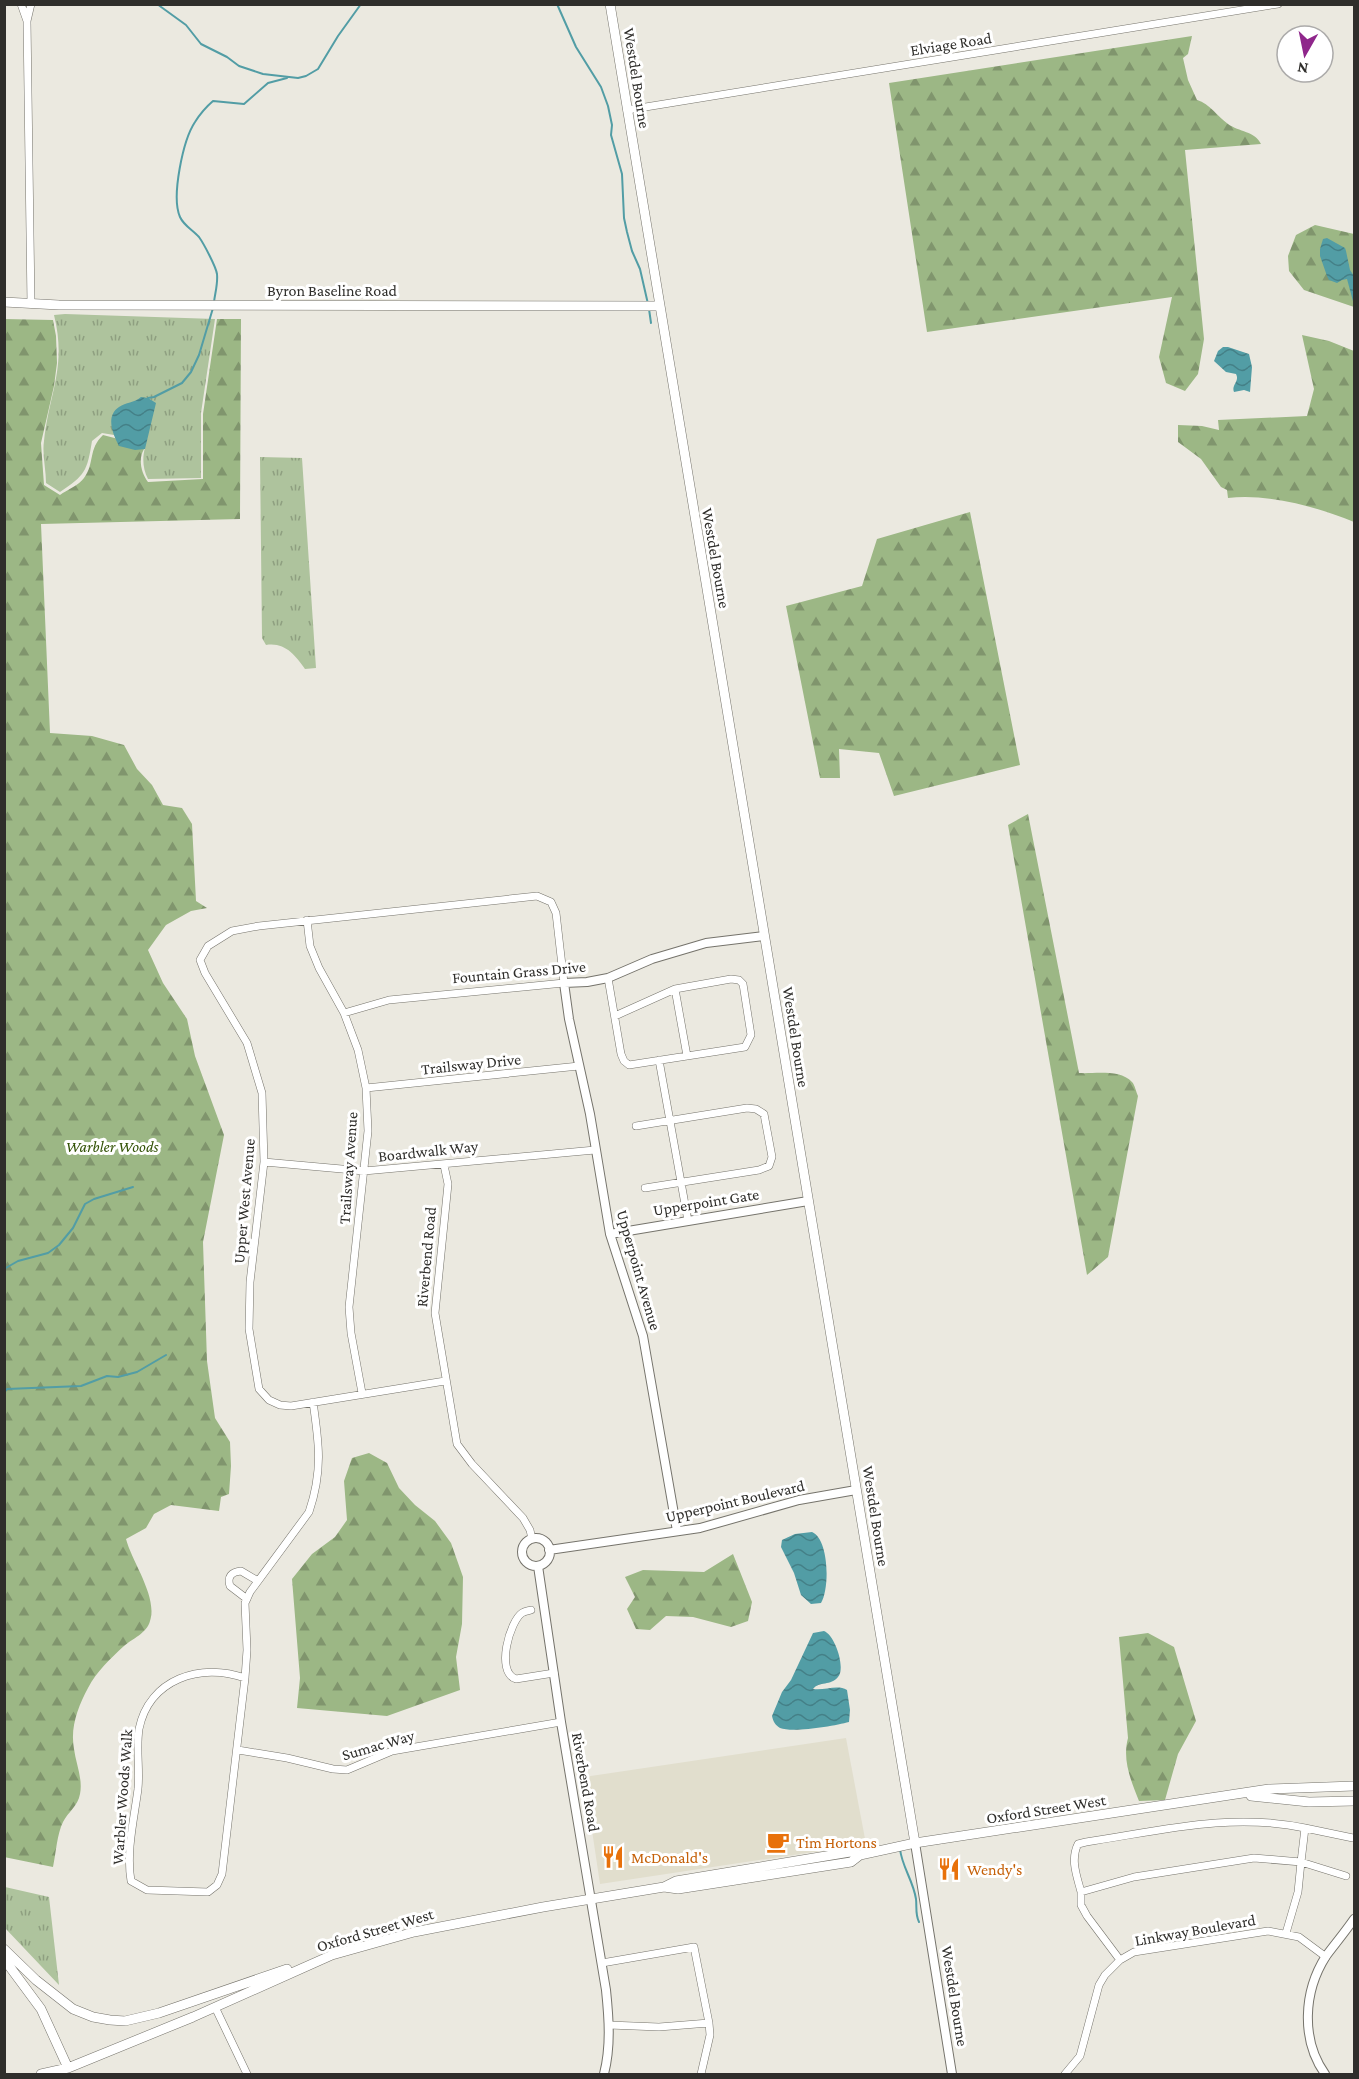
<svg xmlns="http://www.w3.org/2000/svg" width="1359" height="2079" font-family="'Crimson Pro',serif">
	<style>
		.built { fill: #e1decd }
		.grass { fill: url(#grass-tufts) }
		.forest { fill: url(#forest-firs) }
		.water { fill: url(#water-waves) }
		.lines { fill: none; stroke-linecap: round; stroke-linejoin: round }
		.stream { stroke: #529da5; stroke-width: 2 }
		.minor-casing { stroke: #75736b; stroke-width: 8 }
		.tertiary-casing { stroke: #75736b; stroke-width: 10 }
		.secondary-casing { stroke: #75736b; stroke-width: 10 }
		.minor { stroke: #fff; stroke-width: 7 }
		.tertiary { stroke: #fff; stroke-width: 8 }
		.secondary { stroke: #fff; stroke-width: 9 }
		.labels { text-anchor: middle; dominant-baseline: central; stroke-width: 6; stroke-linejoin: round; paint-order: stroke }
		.street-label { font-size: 16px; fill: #2f2e2b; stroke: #fff }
		.park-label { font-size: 16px; font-style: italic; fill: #325205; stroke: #fff }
		.food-label { font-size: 16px; fill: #c56008; stroke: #fff; text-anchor: start }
	</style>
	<defs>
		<pattern id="grass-tufts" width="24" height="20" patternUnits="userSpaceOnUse" patternTransform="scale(1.5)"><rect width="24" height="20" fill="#aec39d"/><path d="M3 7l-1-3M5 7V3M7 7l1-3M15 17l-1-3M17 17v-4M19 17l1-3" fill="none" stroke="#8e9f80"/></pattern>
		<pattern id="forest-firs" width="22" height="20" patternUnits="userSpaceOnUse" patternTransform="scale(1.5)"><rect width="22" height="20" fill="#9cb785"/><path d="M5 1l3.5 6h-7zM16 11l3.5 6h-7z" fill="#80956d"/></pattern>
		<pattern id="water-waves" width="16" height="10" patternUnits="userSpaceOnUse" patternTransform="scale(1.5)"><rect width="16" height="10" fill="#529da5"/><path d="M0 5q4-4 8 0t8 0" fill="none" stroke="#448087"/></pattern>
	</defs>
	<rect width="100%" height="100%" fill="#ebe9e0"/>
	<path class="built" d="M846,1738L866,1844L600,1884L584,1777Z"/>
	<path class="grass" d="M65,314L215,319L201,413V478L148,479C143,470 142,458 145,448L114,435L102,433L92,441C87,472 85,475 60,492L46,483C46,469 42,454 44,441C49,393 67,367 54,315Z
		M260,457L302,458L316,668L305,669C295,655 285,642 266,645L262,638Z
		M5,1887L49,1897L59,1985L5,1928Z"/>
	<path class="forest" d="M1192,36L1188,54L1183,58L1188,80L1197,100C1210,104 1217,116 1228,124C1239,132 1255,131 1261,144L1185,150L1204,339L1198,374L1185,391L1166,383L1159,357L1172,297L927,332L889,83Z
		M1315,225L1354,234V307L1304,290L1289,271L1288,256L1296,235Z
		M4,319L53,320L56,336L57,363L54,386L41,443L44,485L60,495C67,490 79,485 84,478C95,463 88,449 103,435L126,441L144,449C138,459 141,473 148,482L203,479V414L217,319H241L240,519L41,524L50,733L92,736L124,745L137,769L152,785L163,805L182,808L192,824L196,901L207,908L191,911L166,925L148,950L163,983L187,1019L195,1056L224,1135L203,1242L207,1361L215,1418L230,1442L231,1466L229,1494L221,1497L219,1511L171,1505L154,1514L146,1528L126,1539C132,1562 158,1597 150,1621C147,1633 132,1639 124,1646C110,1659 97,1671 88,1688C78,1707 70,1727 74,1749C76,1764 83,1779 80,1794C78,1806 68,1812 63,1822C57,1834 56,1853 53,1867L4,1857Z
		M1302,335L1329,341L1354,351V522C1318,507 1267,493 1228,498L1227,490L1221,487L1201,459L1178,442V425L1202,426L1219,430L1218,420L1307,416L1314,389Z
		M970,512L1020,765L894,796L879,753L839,749L840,778H820L786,606L862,586L877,539Z
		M1028,814L1079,1073C1095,1074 1120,1069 1132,1082C1135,1085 1136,1092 1138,1096L1108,1257L1087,1275L1008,825Z
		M369,1453L387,1463L399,1488L415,1505L435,1521L451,1543L463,1577L462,1624L456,1657L460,1690L387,1716L297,1708L300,1678L292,1579L312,1554L335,1537L347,1520L344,1481L352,1458Z
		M733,1554L752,1602L748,1621L731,1627L693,1617L666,1616L650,1630L636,1629L627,1609L635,1597L625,1577L643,1570L704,1572Z
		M1148,1633L1174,1647L1196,1721L1178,1754L1165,1800L1139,1801C1131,1781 1122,1760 1128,1738L1119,1637Z"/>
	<path class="water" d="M1327,238L1345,248L1346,251L1350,270L1354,276V305L1347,279L1342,280L1337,283L1329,280L1327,276L1320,256V249L1323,239Z
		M1223,347H1228L1249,354L1252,367L1250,392L1244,390L1234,392C1231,385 1240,381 1236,374L1226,372L1214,361L1218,351Z
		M141,397L148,398L156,403L145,449L135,450L119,446C113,435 105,416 119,407C126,402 134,403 141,397Z
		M812,1532C829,1539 830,1588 821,1603L811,1604L801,1595L794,1573L781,1547L782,1540L795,1534Z
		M824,1631C835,1635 846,1668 838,1677C831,1686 819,1681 813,1689C824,1691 837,1684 847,1690L850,1710L849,1722C834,1726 793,1733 780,1728C775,1725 773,1721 772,1716L782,1692L791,1680L813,1633Z"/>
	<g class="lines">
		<path class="stream" d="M157,4L186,25L201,44L227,57L239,66L263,74L298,78L306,76L318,69L338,36L361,4
			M557,4L576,47L601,87L608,106L612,125L611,135L622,174L624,218L627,232L632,251L640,269L648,304
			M214,302C215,293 218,284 217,274C216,267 204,244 199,237C193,230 184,226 180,217C171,197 183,140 195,122C200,114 206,107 213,101L244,104L268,83L287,78
			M649,309L651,323
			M148,398L154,397L182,383L191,372L199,355L213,308
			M4,1269L18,1261L48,1253L59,1245L73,1228L85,1204L94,1199L133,1187
			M4,1393L7,1389L81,1386L107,1376L118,1377L137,1372L166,1355
			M900,1849C902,1867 913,1880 916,1899C917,1907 915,1914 919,1922"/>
		<g class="minor-casing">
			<path id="minor" d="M21,4L27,21
				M627,110L1278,4
				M31,304L27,21L31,4
				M307,920L310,946L319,968L344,1013L358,1050L366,1088L368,1131L349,1307L351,1333L362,1393
				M608,978L621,1054L624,1061L629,1065L745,1047L751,1035L743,984L739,980L731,979L675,989L615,1016
				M675,989L687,1056
				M344,1013L389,1000L564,983L556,913L551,902L537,896L259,926L232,931L208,946L200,960L205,973L247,1043L262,1093L264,1162L250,1282L249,1329L259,1389L269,1400L280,1405L291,1406L445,1381
				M659,1060L688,1221
				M366,1088L579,1066
				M636,1126L747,1108L756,1109L764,1114L772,1157L769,1166L759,1170L645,1188
				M264,1162L364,1171L595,1150
				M444,1165L448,1184L435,1313L457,1444L472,1464L523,1518L530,1530L532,1539
				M247,1599L230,1586C227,1577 231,1572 241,1571L258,1581
				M531,1610C528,1611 525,1611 522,1613C510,1621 495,1672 516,1679L554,1673
				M245,1678C201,1662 149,1679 139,1729C136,1749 140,1769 138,1789C134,1819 126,1852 131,1881L147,1890L208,1892L217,1885L222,1874L245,1678L247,1650L245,1603L250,1592L309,1512C323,1471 319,1443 313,1402
				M238,1750L287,1758L333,1769L347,1770L392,1751L561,1722
				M1305,1828C1230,1812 1159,1831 1086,1842L1078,1844C1070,1860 1077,1876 1081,1892L1134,1877L1254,1858L1301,1862L1305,1828L1353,1838
				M1081,1892V1905L1087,1916L1120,1960
				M1286,1933L1298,1892L1301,1862L1346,1876
				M602,1963L694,1947L709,2023L659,2027L609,2025
				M215,2007L247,2074
				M701,2074L710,2035L709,2023
				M1065,2074L1080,2056L1099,1985L1105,1975L1120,1960L1134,1952L1268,1931L1299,1937L1326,1957"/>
		</g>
		<g class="tertiary-casing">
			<path id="tertiary" d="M610,1234L808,1201
				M677,1531L643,1336L610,1234L590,1114L569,1019L564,983L587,982L608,978L652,959L706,943L764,936
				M522 1552a14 14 0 1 1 28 0a14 14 0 1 1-28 0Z
				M549,1550L700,1528L799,1500L856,1490
				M538,1566L561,1722L606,1990C609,2019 611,2046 604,2074
				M915,1843L952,2074
				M1325,2074C1301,2040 1303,1992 1326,1956C1335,1944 1345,1932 1354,1919"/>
		</g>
		<g class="secondary-casing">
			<path id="secondary" d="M610,4L915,1843
				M4,302L59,305L659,306
				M1251,1796L1309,1802L1354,1801
				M664,1887L678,1889L851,1862L860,1855L915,1843L1269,1789L1354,1786
				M4,1949L36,1980L73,2009L93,2017L110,2020L125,2021L159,2013L287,1969
				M4,1959L41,2009L68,2068
				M41,2074L68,2068L193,2017L332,1955L414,1932L543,1907L664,1887L676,1881L850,1852L860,1855"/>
		</g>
		<use href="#minor" class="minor"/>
		<use href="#tertiary" class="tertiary"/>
		<use href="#secondary" class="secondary"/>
	</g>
	<defs>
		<g id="cafe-bare" transform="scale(1.8)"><path d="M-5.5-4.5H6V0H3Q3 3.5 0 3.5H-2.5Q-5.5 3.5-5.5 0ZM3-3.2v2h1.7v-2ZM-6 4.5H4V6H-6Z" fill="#e8710a" stroke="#fff" stroke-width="2.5" paint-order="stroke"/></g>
		<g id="restaurant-bare" transform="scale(1.8)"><path d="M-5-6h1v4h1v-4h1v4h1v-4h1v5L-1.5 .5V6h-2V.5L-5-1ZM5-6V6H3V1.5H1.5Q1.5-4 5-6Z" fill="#e8710a" stroke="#fff" stroke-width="2.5" paint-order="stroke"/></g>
	</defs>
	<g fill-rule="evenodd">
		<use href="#cafe-bare" x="778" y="1842"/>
		<use href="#restaurant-bare" x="613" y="1857"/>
		<use href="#restaurant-bare" x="949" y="1869"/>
	</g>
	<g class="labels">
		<g class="street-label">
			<text transform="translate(951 44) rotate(-9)">Elviage Road</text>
			<text transform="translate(637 78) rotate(81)">Westdel Bourne</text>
			<text x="332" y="290">Byron Baseline Road</text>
			<text transform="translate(716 558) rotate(80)">Westdel Bourne</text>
			<text transform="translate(519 972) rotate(-5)">Fountain Grass Drive</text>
			<text transform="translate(796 1037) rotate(81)">Westdel Bourne</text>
			<text transform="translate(471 1064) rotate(-6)">Trailsway Drive</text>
			<text transform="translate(428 1151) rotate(-6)">Boardwalk Way</text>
			<text transform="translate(348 1168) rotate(-86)">Trailsway Avenue</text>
			<text transform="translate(244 1201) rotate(-85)">Upper West Avenue</text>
			<text transform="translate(706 1202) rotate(-9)">Upperpoint Gate</text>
			<text transform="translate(426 1257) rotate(-85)">Riverbend Road</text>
			<text transform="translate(639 1270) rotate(74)">Upperpoint Avenue</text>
			<text transform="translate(735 1501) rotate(-13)">Upperpoint Boulevard</text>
			<text transform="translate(876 1516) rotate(81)">Westdel Bourne</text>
			<text transform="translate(378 1745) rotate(-16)">Sumac Way</text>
			<text transform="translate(586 1782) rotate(80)">Riverbend Road</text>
			<text transform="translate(122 1797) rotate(-86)">Warbler Woods Walk</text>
			<text transform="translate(1046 1809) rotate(-9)">Oxford Street West</text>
			<text transform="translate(375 1930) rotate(-16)">Oxford Street West</text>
			<text transform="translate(1195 1930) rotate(-10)">Linkway Boulevard</text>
			<text transform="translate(955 1996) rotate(81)">Westdel Bourne</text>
		</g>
		<g class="park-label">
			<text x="112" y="1146">Warbler Woods</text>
		</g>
		<g class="food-label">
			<text x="796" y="1842">Tim Hortons</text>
			<text x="631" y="1857">McDonald's</text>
			<text x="967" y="1869">Wendy's</text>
		</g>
	</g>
	<rect width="1359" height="2079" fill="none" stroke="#2f2e2b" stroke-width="12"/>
	<g transform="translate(1305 54) rotate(189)"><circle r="28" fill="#ffffff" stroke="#acabaa" stroke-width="1.5"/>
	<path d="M0-4.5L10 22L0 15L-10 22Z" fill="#8f268b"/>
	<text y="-9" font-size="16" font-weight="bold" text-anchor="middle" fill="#2f2e2b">N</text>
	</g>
</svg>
